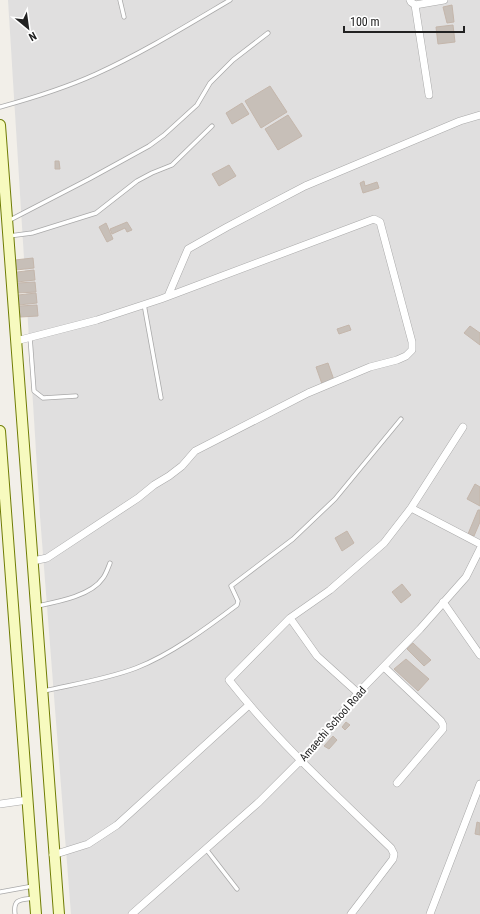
<svg xmlns="http://www.w3.org/2000/svg" width="480" height="914" font-family="'Roboto Condensed',sans-serif">
	<style>
		.residential { fill: #e0dfdf }
		.building { fill: #c7bfb8; stroke: #c4b6ab }
		.lines { fill: none; stroke-linecap: round; stroke-linejoin: round }
		.service-casing { stroke: #a9a9a9; stroke-width: 5 }
		.minor-casing { stroke: #a9a9a9; stroke-width: 8 }
		.secondary-casing { stroke: #707d05; stroke-width: 12 }
		.service { stroke: #fff; stroke-width: 3.5 }
		.minor { stroke: #fff; stroke-width: 7 }
		.secondary { stroke: #f7fabf; stroke-width: 10 }
		.labels { text-anchor: middle; dominant-baseline: central; stroke-width: 4; stroke-linejoin: round; paint-order: stroke }
		.street-label { font-size: 11px; fill: #222; stroke: #fff }
	</style>
	<rect width="100%" height="100%" fill="#f2efe9"/>
	<path class="residential" d="M8,0H480V914H71L40,516Z"/>
	<path class="building" d="M452,5L454,22L447,23L443,7Z
		M453,25L455,42L438,44L436,27Z
		M270,86L287,112L261,128L245,101Z
		M242,103L249,114L232,124L226,113Z
		M288,115L302,136L278,150L265,129Z
		M55,161H59L60,169H55Z
		M229,165L236,176L219,186L212,174Z
		M364,181L365,186L377,182L379,188L363,193L360,183Z
		M127,222L132,230L127,232L125,228L112,234L110,229Z
		M106,223L113,239L107,242L99,227Z
		M33,258L34,268L16,270L15,260Z
		M34,270L35,280L17,282V272Z
		M35,282L36,292L18,293L17,283Z
		M36,293L37,303L19,305L18,295Z
		M37,305L38,316L20,317L19,306Z
		M349,325L351,330L339,334L337,329Z
		M470,326L480,333V345L464,333Z
		M328,363L334,380L322,384L316,367Z
		M475,484L480,487V506L467,499Z
		M478,510H480V522L474,536L468,534Z
		M347,531L354,543L342,551L335,538Z
		M402,584L411,595L401,603L392,592Z
		M413,643L431,660L424,666L407,649Z
		M406,659L429,679L418,691L394,669Z
		M346,722L350,725L345,730L342,727Z
		M333,736L337,740L329,749L324,746Z
		M477,822L480,823V835L475,834Z"/>
	<g class="lines">
		<g class="service-casing">
			<path id="service" d="M120,0L124,17
				M0,107C33,98 65,88 96,74C142,53 186,26 230,0
				M8,221L89,179L149,146L164,135L197,105L210,83L233,60L268,33
				M9,236L32,233L96,213L137,181L152,173L172,165L212,126
				M144,304L161,398
				M30,337L34,391L43,398L76,396
				M37,606C57,602 91,596 103,578C106,574 108,568 110,563
				M44,691C75,684 107,679 136,668C170,655 208,627 237,605L238,601L231,586L293,539L335,499L401,419
				M206,849L237,889
				M0,892L33,886
				M15,914C13,898 21,900 34,898"/>
		</g>
		<g class="minor-casing">
			<path id="minor" d="M410,0L411,2L415,5L444,0
				M415,5L429,95
				M168,296L188,249L227,227L305,186L460,121L480,115
				M16,341L97,320L161,299L374,219L380,222L412,342V350L406,356L397,360L370,367L308,393L195,451L182,466L169,476L154,485L138,498L47,558L33,561
				M411,508L480,544
				M443,602L480,655
				M290,618L317,656L358,693
				M384,667L441,721L443,725V729L397,783
				M0,804L28,800
				M53,855L88,844L117,825L249,705
				M132,914L259,802L318,743L358,693L420,629L466,577L480,549
				M351,914L393,859L394,854L391,848C335,794 277,741 229,680L290,618L330,590L384,543L411,508L463,427
				M430,914L480,784"/>
		</g>
		<g class="secondary-casing">
			<path id="secondary" d="M0,125L59,914
				M0,431L36,914"/>
		</g>
		<use href="#service" class="service"/>
		<use href="#minor" class="minor"/>
		<use href="#secondary" class="secondary"/>
	</g>
	<g class="labels">
		<g class="street-label">
			<text transform="translate(333 724) rotate(-49)">Amaechi School Road</text>
		</g>
	</g>
	<g transform="translate(28 28) rotate(151)" stroke="#ffffff" stroke-width="3" paint-order="stroke">
	<path d="M0-3L7 15L0 10L-7 15Z" fill="#222222"/>
	<text y="-6" font-size="11" font-weight="bold" text-anchor="middle" fill="#222222">N</text>
	</g>
	<path d="M344 26v6h120v-6" fill="none" stroke="#222222" stroke-width="2"/>
	<text x="350" y="26" font-size="12" fill="#222222" stroke="#ffffff" stroke-width="3" paint-order="stroke">100 m</text>
</svg>
